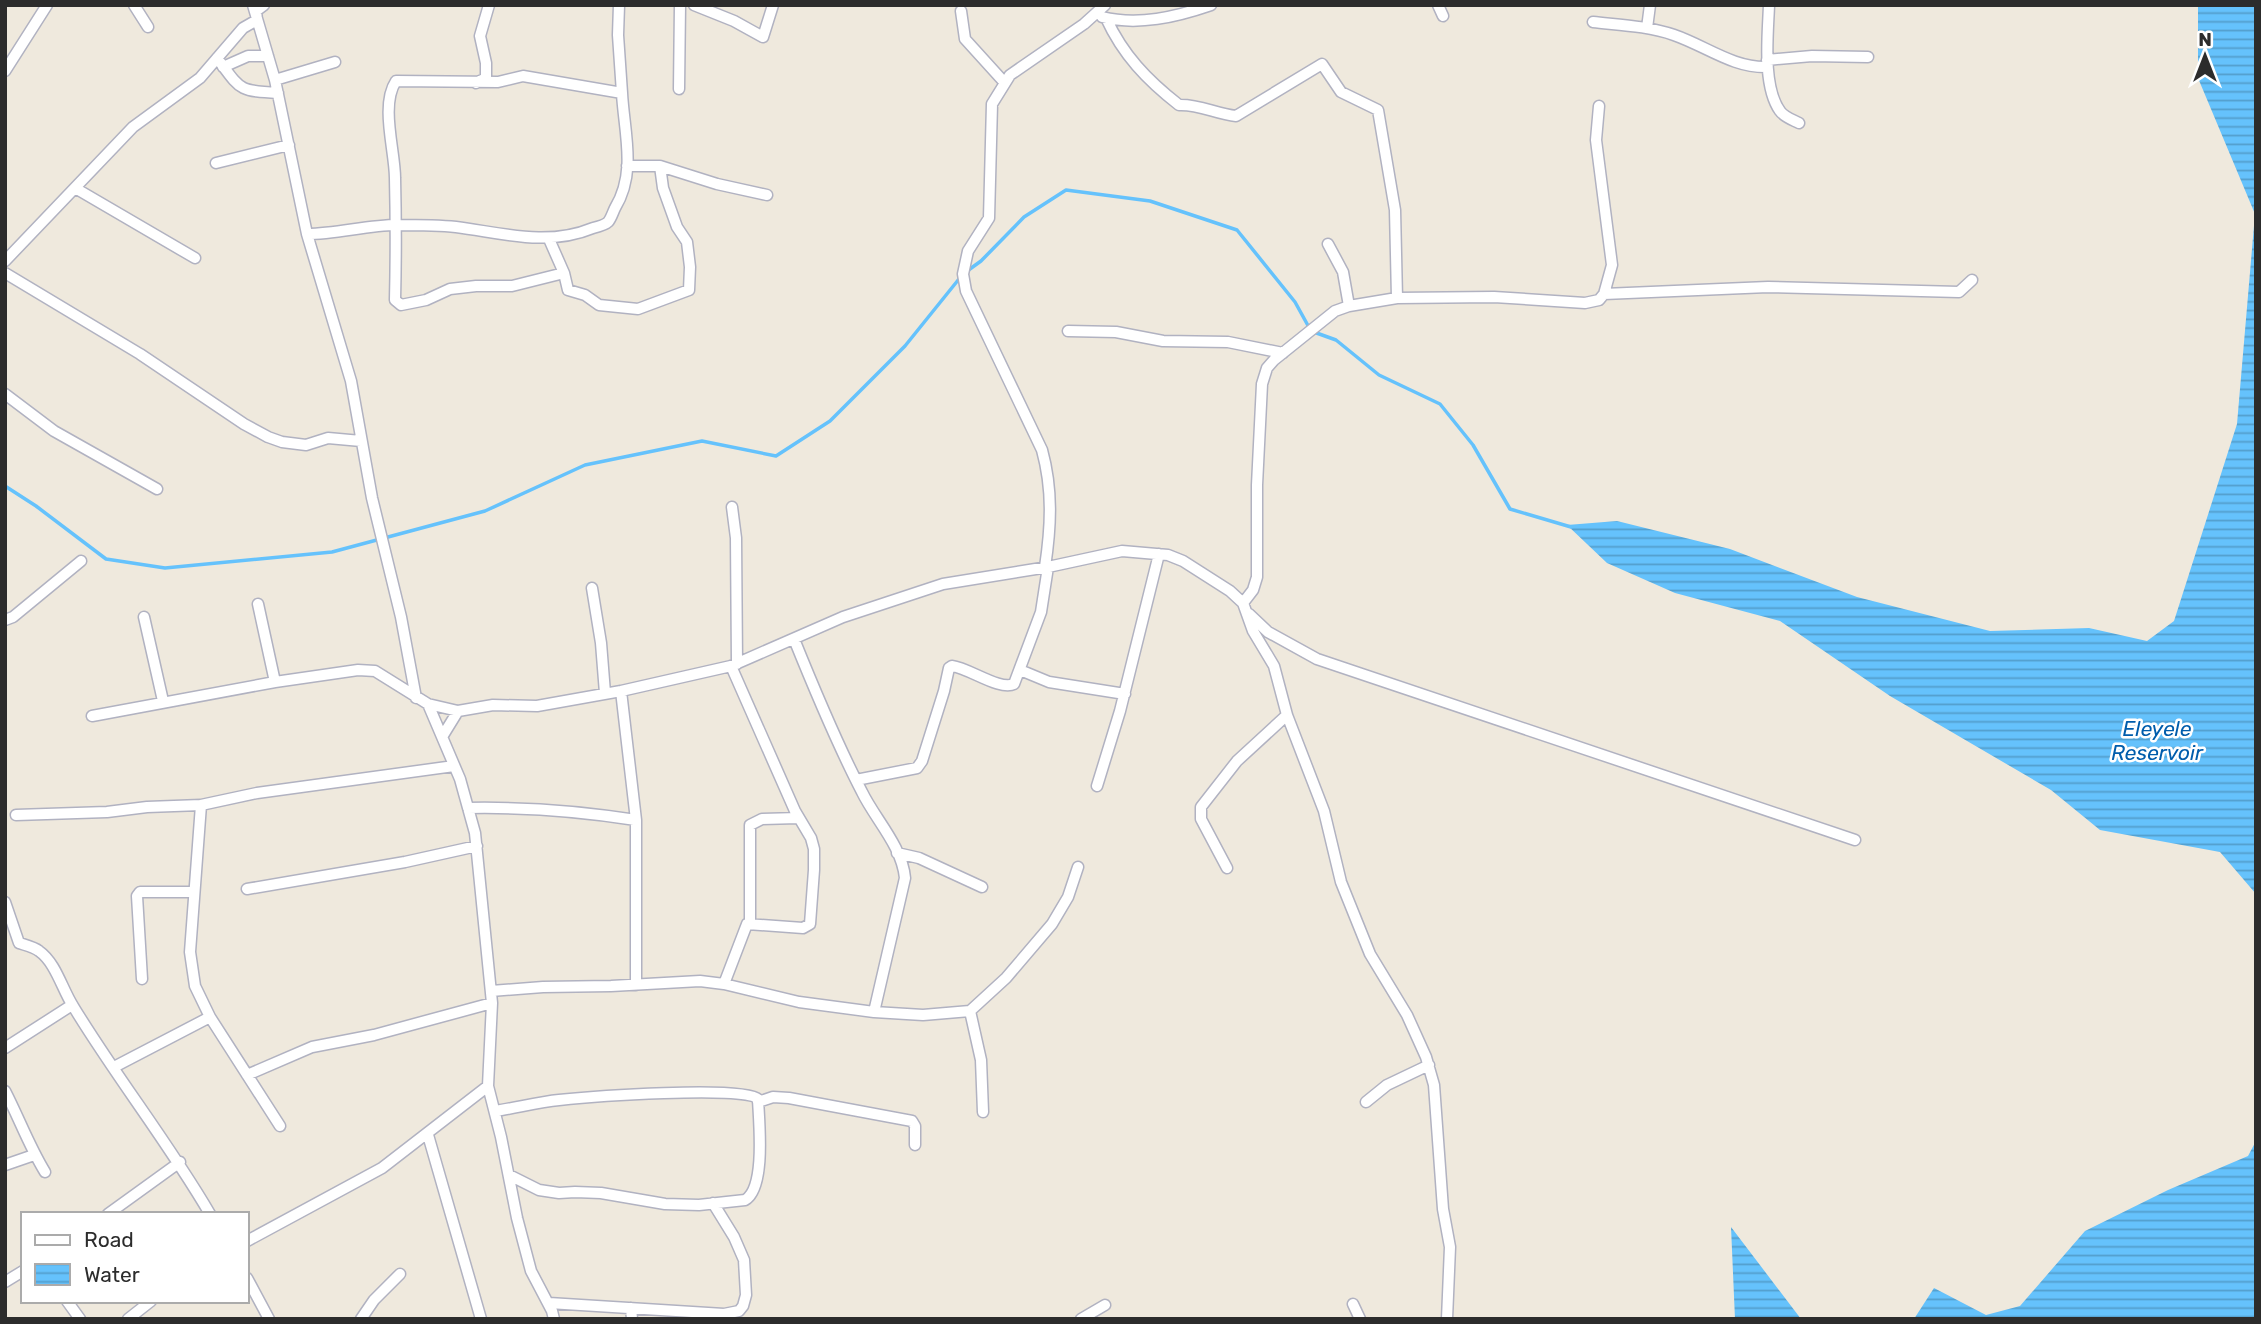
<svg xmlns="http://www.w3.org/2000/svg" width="2261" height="1324" font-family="Rubik,sans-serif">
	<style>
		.water { fill: url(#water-rules) }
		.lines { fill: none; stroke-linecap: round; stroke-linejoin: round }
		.stream { stroke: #65c2fc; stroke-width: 3.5 }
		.street-casing { stroke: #b1b2c1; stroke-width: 13 }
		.street { stroke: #fff; stroke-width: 10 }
		.labels { text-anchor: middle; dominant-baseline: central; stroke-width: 5; stroke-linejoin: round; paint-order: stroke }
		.water-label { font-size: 21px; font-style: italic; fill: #005dac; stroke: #fff }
	</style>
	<defs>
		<pattern id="water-rules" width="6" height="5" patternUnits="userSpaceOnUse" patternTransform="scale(1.75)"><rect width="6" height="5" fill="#65c2fc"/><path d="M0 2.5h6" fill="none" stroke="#539ecc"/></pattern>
	</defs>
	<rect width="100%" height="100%" fill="#efe9dd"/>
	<path class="water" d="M2198,5H2256V894L2220,852L2100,830L2051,790L1890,696L1780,621L1675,593L1607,563L1567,525L1617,521L1730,549L1857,597L1990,631L2089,628L2147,641L2174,621L2237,424L2255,214L2198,78Z
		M2256,1141V1319H1914L1934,1288L1986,1315L2020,1306L2085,1231L2168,1190L2248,1156Z
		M1731,1227L1801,1319H1735Z"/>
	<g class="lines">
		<path class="stream" d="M5,486L36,506L106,559L165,568L332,552L485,511L585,465L702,441L776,456L830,421L905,346L963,274L981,261L1024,217L1066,190L1150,201L1237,230L1295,302L1311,331L1336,340L1379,375L1440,404L1473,445L1510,509L1571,527"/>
		<g class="street-casing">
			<path id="street" d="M134,5L148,27
				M253,5L275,80L307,234C337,234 367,225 397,225C417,225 437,225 456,227C503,233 547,247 593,228C597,227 605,225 608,222C611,219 613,212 615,208C637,172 624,132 622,93L523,76L498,82L396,81C380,105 395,151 395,178C396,219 396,259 395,300L401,305L426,300L450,289L476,286H512L564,273L549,239
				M619,5L618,35L622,93
				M694,5L734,21L763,37L773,5
				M1438,5L1443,16
				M1769,5C1768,34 1762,86 1780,111C1784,117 1793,120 1799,123
				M961,11L965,39L1004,82
				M1102,17C1138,26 1176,17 1211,5
				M1106,18C1123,55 1147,80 1179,105C1199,104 1216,114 1236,116L1322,64L1341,92L1378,110L1395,210L1397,298
				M1593,22C1620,25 1648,26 1674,35C1706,46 1733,68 1767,67
				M1647,28L1650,5
				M217,58C241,90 238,91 278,93
				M1767,60L1812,56L1868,57
				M223,67L248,56H268
				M5,71L47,5
				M275,80L335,62
				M476,83L486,78V63L480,36L489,5
				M679,89L680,5
				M216,163L289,145
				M627,166H660
				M75,188L195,258
				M307,234L351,381L372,498L401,617L416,698
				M1328,244L1343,272L1349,306
				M5,261L133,127L200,78L243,28L257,20L256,11L264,5
				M5,273L140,354L244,424L268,437L282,442L306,445L328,438L361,441
				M564,273L568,290L585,295L599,305L638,309L689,290L690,267L687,242L677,227L663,188L660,166L717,184L767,195
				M1604,294L1768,287L1959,292L1972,280
				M1068,331L1116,332L1163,341L1228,342L1283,353
				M5,394L54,431L157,489
				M732,507L736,538L737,664
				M1045,567C1051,527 1053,490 1042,450L966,291L963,274L968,251L989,218L992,104L1010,75L1084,24L1105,5
				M592,588L601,643L605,693
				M1243,603L1253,590L1257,577V485L1262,384L1267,368L1274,360L1335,311L1349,306L1397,298L1494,297L1585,303L1599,300L1604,294L1612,265L1596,140L1599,106
				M258,604L275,682
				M1249,614L1268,632L1317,659L1855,840
				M144,617L163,701
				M5,620L13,617L81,561
				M794,639C815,691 836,742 862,792C875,819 902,846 905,878L874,1012
				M1020,670L1049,682L1125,694
				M621,691L636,820V985
				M428,704L460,779L475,833L492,1003L488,1086L501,1137L517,1218L531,1271L552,1311L554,1319
				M92,716L275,682L358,670L375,671L428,704L458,711L493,705L537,706L621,691L731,666L843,617L943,584L1048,567L1122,551L1168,555L1183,561L1230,591L1243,603L1253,631L1274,666L1287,715L1324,811L1341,882L1370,954L1407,1015L1426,1057L1434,1085L1443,1209L1450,1247L1447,1319
				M442,737L458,711
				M856,780L917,768L922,761L944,691L949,668L952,666C969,668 1000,691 1014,684L1041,612L1048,567
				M1097,786L1120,711L1159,554
				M468,808C525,807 580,811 636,820
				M16,815L107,812L147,807L201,805
				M897,853L919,858L982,887
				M1227,868L1201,819V807L1237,761L1287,715
				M247,889L405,862L477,846
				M5,902L19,943C25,945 34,947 39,951C56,963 62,989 73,1006C116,1077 168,1142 210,1214
				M750,923V825L762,819L798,818
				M142,979L137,896L140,892H194
				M724,984L747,924L803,928L810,924L814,870V849L811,838L795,811L731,666
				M491,991L543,987L611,986L700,981L724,984L799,1002L874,1012L923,1015L970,1011L1006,978L1052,924L1068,897L1078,867
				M970,1011L981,1060L983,1112
				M5,1048L72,1005
				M114,1067L210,1017
				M247,1075L312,1047L374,1035L492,1003
				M5,1091C19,1118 29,1146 45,1172
				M758,1102L773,1097L789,1098L912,1121L915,1126V1145
				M1366,1102L1387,1085L1429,1065
				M495,1111C516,1108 538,1102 559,1100C587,1097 744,1085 758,1099C759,1122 766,1188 745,1200L699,1205L665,1204L601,1193L575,1192L559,1193L539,1190L509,1175
				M280,1126L210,1017L195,986L190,952L201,805L257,793L454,766
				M428,1135L481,1319
				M5,1165L34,1155
				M108,1214L180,1162
				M247,1241L382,1168L488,1086
				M247,1278L269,1319
				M5,1282L23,1271
				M67,1301L80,1319
				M549,1303L724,1314L739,1311L743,1306L746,1295L744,1260L734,1237L713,1203
				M1353,1304L1360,1319
				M631,1308L632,1319
				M128,1319L151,1301
				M361,1319L374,1300L400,1274
				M1081,1319L1105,1305"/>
		</g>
		<use href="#street" class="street"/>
	</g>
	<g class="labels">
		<g class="water-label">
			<text x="2157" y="728">Eleyele<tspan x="2157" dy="24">Reservoir</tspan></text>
		</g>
	</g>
	<rect width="2261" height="1324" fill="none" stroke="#2c2c2c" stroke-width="14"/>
	<rect x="21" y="1212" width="228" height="91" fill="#ffffff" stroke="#ababab" stroke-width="2"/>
	<rect x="35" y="1235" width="35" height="10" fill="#ffffff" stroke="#ababab" stroke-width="2"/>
	<text x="84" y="1247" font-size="21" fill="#2c2c2c">Road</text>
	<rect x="35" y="1264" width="35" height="21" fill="url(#water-rules)" stroke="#ababab" stroke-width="2"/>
	<text x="84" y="1282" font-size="21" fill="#2c2c2c">Water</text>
	<g transform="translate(2205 56)" stroke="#ffffff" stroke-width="5" paint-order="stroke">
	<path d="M0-5L12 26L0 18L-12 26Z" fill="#2c2c2c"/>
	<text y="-10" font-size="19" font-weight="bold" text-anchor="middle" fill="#2c2c2c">N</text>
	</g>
</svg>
